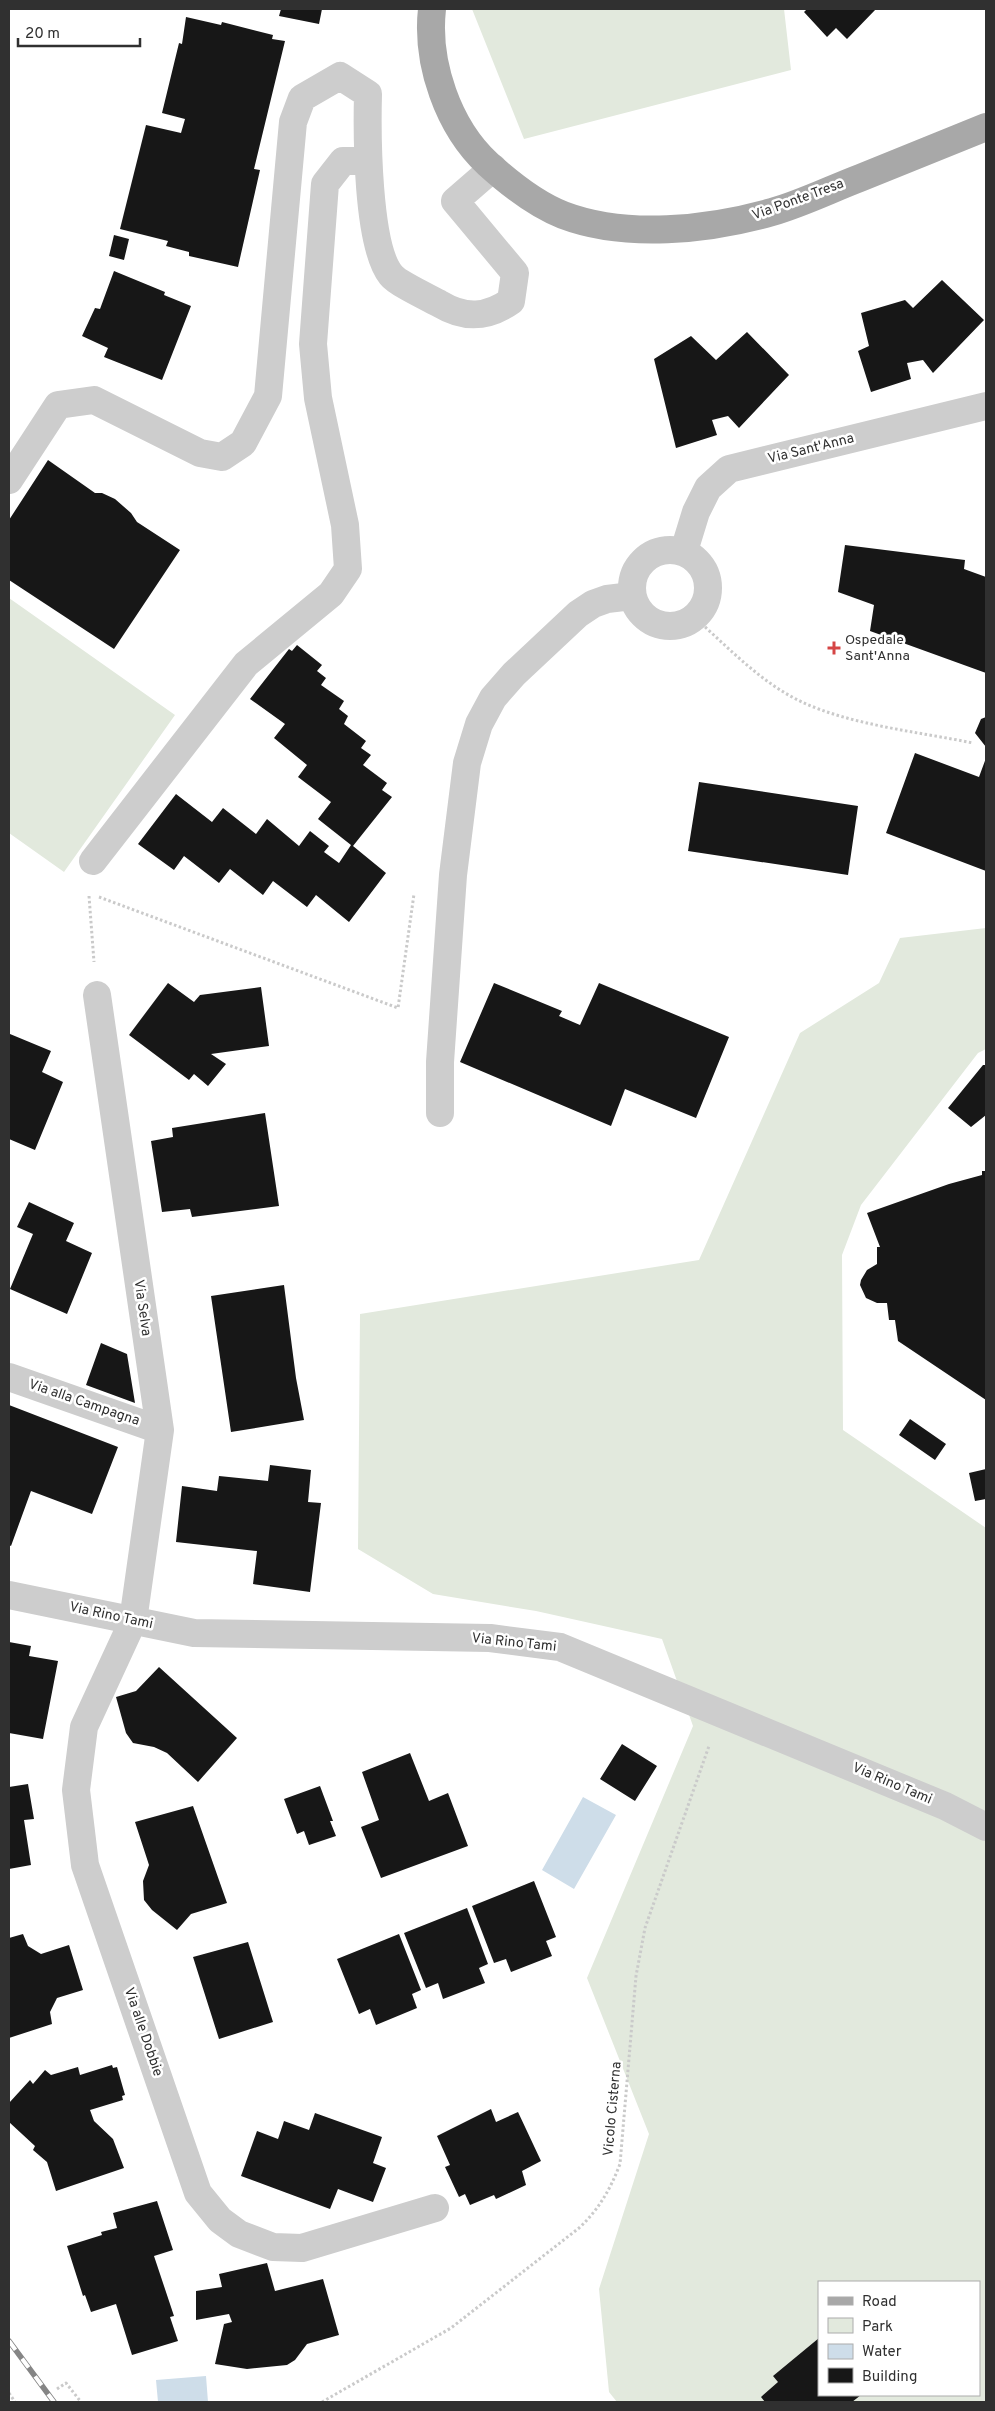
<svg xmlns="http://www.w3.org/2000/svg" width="995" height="2411" font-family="Overpass,sans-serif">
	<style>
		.green { fill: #e2e9dd; fill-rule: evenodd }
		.water { fill: #cedde9 }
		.building { fill: #171717 }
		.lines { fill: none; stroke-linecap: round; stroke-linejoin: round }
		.path { stroke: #cacaca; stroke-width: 3; stroke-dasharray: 2.5 2.5; stroke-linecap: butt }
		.minor { stroke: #cdcdcd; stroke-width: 28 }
		.major { stroke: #a8a8a8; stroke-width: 28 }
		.rail-casing { stroke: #858585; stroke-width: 5.5 }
		.rail { stroke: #fff; stroke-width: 4; stroke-dasharray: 11; stroke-linecap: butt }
		.poi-dot { fill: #d54545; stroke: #fff; stroke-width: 2 }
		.labels { text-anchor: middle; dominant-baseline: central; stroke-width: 5; stroke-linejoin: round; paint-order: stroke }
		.street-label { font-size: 14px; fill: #303030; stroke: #fff }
		.poi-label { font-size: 14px; fill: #303030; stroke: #fff; text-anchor: start }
	</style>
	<rect width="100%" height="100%" fill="#fff"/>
	<path class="green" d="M472,9H784L791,70L524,139Z
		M9,598L175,715L64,872L9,833Z
		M986,928V1049L978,1053L861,1205L842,1255L843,1430L986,1528V2402H617L609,2392L599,2289L649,2134L587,1978L693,1726L662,1639L536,1611L433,1594L358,1549L360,1314L699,1260L800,1033L879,983L900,938ZM819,2282H979V2395H819Z"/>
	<path class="water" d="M583,1797L616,1815L574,1889L542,1870Z
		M206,2376L208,2402H158L156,2380Z"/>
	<path class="building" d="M281,9H322L319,24L279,16Z
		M807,9H876L847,39L836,28L827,37L804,12Z
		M186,17L221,25L222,22L273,35L272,39L285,41L254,169L260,170L238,267L189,256V252L166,246L168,241L120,229L146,125L181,133L185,119L162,113L179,43L182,44Z
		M114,235L129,239L124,260L109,256Z
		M114,271L165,292L164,295L191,306L162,380L104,357L108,348L82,336L95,308L100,309Z
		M942,280L984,320L933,373L923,360L907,363L911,379L871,392L858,351L869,346L861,313L905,300L913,308Z
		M747,332L789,375L739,428L728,416L712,420L717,435L676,448L654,359L691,336L716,360Z
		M48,460L95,493H102L115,499L131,513L137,522L180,550L114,649L9,580V520Z
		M845,545L965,560L964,569L986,577V673L870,631L874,605L838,592Z
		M297,645L322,665L317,671L326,678L321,685L344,701L339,709L348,716L344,724L366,741L361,748L371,755L363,765L387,783L382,790L392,797L353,846L386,873L349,922L316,895L307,907L273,881L263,895L230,869L219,883L184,856L174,870L138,844L176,794L212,822L223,808L256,834L267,819L299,846L310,831L329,846L324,852L339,863L351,845L318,819L331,802L298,777L307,765L274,738L285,724L250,699L289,649L292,651Z
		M986,717V747L975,733L981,719Z
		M915,753L979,777L986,758V871L886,833Z
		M699,782L858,806L848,875L688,851Z
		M168,983L194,1002L200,995L261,987L269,1046L211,1054L226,1064L208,1086L194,1074L189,1080L129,1035Z
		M494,983L562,1011L559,1016L580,1025L599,983L729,1037L696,1118L625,1089L611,1126L460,1062Z
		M10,1034L51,1051L42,1072L63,1082L35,1150L9,1139Z
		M983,1065H986V1115L971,1127L948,1108Z
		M265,1113L279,1206L192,1217L190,1209L162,1212L151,1141L173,1137L172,1128Z
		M982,1171H986V1400L898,1341L895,1320H889L887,1303H877L866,1298L860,1285L861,1280L867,1270L877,1264V1247H880L867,1213L949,1184L982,1175Z
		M29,1202L74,1223L66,1241L92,1253L67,1314L10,1289L33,1234L17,1227Z
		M284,1285L296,1378L304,1420L231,1432L211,1296Z
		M101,1343L127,1354L135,1403L86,1385Z
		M9,1405L118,1447L92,1514L31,1491L11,1546L9,1545Z
		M910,1419L946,1444L935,1460L899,1435Z
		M270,1465L311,1470L308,1502L321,1503L310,1592L253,1584L257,1551L176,1542L182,1486L217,1491L219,1476L268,1481Z
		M986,1469V1499L975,1501L969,1473Z
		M9,1642L31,1646L29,1656L58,1661L43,1739L9,1733Z
		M159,1667L237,1738L198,1782L167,1753L154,1747L133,1743L126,1733L116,1697L136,1691Z
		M622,1744L657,1766L635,1801L600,1779Z
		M410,1753L429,1801L448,1793L468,1846L381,1878L361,1827L379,1820L362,1772Z
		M28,1784L34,1819L24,1820L31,1865L9,1869V1787Z
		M320,1786L333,1821H330L336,1836L309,1845L304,1831L297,1834L284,1799Z
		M193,1806L227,1903L191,1914L177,1930L152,1910L144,1900L143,1881L149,1865L135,1822Z
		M534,1881L556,1937L546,1941L552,1956L511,1972L506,1959L494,1963L472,1906Z
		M467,1908L488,1964L479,1968L485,1983L443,1999L438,1983L426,1988L404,1933Z
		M23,1934L28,1946L41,1954L69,1945L83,1990L57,1998L50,2012L52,2024L9,2038V1938Z
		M399,1934L421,1990L412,1994L417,2008L376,2025L370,2009L359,2014L337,1959Z
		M248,1942L273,2022L219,2039L193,1957Z
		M112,2065L113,2068L117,2067L125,2095L122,2096L123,2100L90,2110L94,2121L113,2139L124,2168L56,2191L47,2162L33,2150L35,2146L9,2122V2103L30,2080L33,2084L45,2070L51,2075L78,2067L80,2075Z
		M491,2109L496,2122L518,2112L541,2161L522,2171L526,2185L496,2199L494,2195L470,2205L465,2194L459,2197L445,2167L450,2165L437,2136Z
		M315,2113L382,2137L373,2163L386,2168L373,2202L338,2189L330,2209L241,2176L257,2131L278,2139L284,2121L309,2130Z
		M157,2201L173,2250L154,2256L174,2316L170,2317L178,2341L132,2355L116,2304L91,2312L85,2295L83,2296L67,2246L102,2235L101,2232L117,2228L113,2213Z
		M267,2263L275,2291L323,2279L339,2335L307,2344L295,2360L287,2365L247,2369L215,2364L224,2324L232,2322L229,2314L196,2320V2291L222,2287L219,2274Z
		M819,2338V2395H861L852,2402H765L761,2397L778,2382L773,2376Z"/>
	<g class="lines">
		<path class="path" d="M694,617C728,647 761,683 802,702C851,725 919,732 973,743
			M89,896L94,962
			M99,897L398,1008L414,894
			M57,2389L66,2383L81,2402
			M9,2393L15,2402
			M322,2402L451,2328L579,2228C599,2209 610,2190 620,2164L636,1976L645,1928L709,1746"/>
		<path class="minor" d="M9,480L58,405L94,400L200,453L222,457L243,443L268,396L293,122L302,98L340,76L368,94C367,132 367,246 391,275C397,283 429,298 440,304C465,319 487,318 511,301L515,273L455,201L493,168
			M632 588a38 38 0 1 1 76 0a38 38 0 1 1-76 0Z
			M684,551L696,512L708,488L729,469L986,406
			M93,861L246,664L331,594L348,569L345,525L318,398L313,344L325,184L343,161H367
			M97,995L160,1430L133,1621L84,1727L76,1790L85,1865L198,2193L220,2220L239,2234L273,2247L302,2248L435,2208
			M440,1113V1062L453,875L467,763L479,724L493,698L514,674L578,614L593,604L607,599L632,596
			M9,1377L160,1430
			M9,1595L194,1633L490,1638L560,1647L945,1806L986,1827"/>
		<path class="major" d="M432,9C426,63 448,127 488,164C510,184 535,204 563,215C626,239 708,230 772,212C801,204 831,189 860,178C902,161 944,144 986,127"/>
		<g class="rail-casing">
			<path id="rail" d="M9,2341L54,2402"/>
		</g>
		<use href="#rail" class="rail"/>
	</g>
	<path class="poi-dot" d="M831.5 640.5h5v5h5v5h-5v5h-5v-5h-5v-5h5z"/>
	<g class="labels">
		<g class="street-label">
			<text transform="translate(798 200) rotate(-20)">Via Ponte Tresa</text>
			<text transform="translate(811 449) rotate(-14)">Via Sant'Anna</text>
			<text transform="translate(142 1308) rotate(82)">Via Selva</text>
			<text transform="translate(84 1403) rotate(19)">Via alla Campagna</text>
			<text transform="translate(111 1616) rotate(12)">Via Rino Tami</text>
			<text transform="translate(514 1643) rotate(6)">Via Rino Tami</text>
			<text transform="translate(892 1784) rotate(23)">Via Rino Tami</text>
			<text transform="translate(143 2032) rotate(71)">Via alle Dobbie</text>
			<text transform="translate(613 2109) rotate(-85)">Vicolo Cisterna</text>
		</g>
		<g class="poi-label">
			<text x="845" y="640">Ospedale<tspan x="845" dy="16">Sant'Anna</tspan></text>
		</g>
	</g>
	<rect width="995" height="2411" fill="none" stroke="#303030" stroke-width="20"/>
	<rect x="818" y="2281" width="162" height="115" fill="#ffffff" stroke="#acacac"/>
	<rect x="828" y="2297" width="25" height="8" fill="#a8a8a8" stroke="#acacac"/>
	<text x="862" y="2306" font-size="15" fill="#303030">Road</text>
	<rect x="828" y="2318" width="25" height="15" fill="#e2e9dd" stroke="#acacac"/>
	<text x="862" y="2331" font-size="15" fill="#303030">Park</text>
	<rect x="828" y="2344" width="25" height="15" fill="#cedde9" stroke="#acacac"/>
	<text x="862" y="2356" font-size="15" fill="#303030">Water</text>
	<rect x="828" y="2368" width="25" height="15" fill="#171717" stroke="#acacac"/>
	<text x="862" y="2381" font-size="15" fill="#303030">Building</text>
	<path d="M18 38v8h122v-8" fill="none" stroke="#303030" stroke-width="2.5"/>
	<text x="25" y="38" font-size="15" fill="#303030" stroke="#ffffff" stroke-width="4" paint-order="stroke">20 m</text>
</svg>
